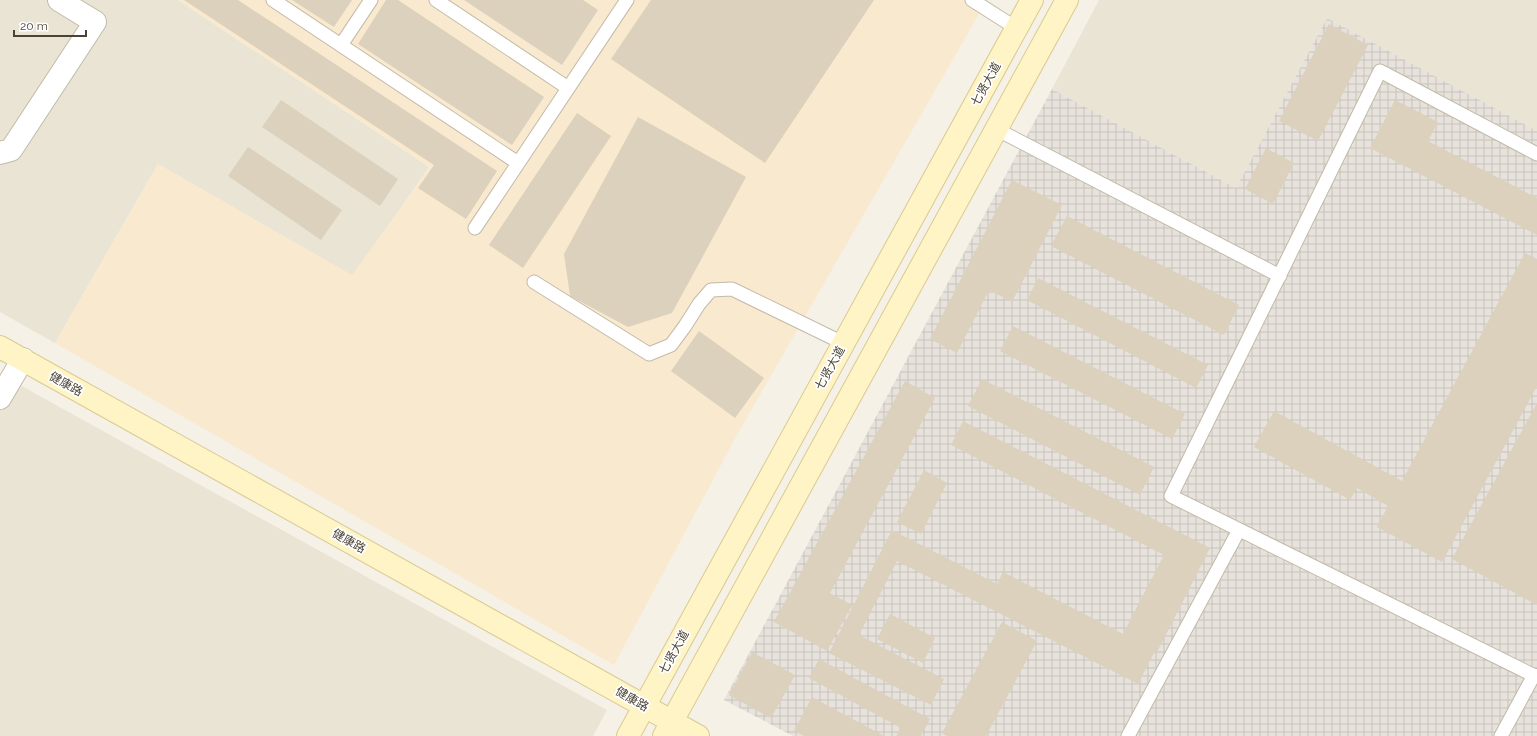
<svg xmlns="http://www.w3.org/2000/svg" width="1537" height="736" font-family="Raleway,'Noto Sans SC',sans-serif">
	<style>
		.residential { fill: #eae4d4 }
		.commercial { fill: #f9e9cf }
		.industrial { fill: url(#industrial-grid) }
		.building { fill: #dbd1bd }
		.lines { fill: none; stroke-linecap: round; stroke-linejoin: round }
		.lane-casing { stroke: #c2baa8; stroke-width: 15 }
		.street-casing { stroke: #c2baa8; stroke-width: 24 }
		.secondary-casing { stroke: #daca91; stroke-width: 24 }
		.lane { stroke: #fff; stroke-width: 13 }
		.street { stroke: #fff; stroke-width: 22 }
		.secondary { stroke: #fff4c6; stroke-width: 22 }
		.labels { text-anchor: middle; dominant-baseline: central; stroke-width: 3.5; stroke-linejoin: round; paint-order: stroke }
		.street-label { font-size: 12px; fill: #494235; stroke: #fff }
	</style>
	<defs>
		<pattern id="industrial-grid" width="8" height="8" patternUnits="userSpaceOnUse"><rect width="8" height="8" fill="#e7e2db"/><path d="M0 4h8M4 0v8" fill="none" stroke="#c8c3bd"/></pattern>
	</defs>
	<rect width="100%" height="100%" fill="#f5f1e6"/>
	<path class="residential" d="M0,0H178L429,167L400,209L352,276L158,164L55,343L0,312Z
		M1099,0H1537V131L1327,18L1236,188L1052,89Z
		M0,374L607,710L593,736H0Z"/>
	<path class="commercial" d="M178,0H987L738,433L614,665L55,343L158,164L352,275L400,209L429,167Z"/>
	<path class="industrial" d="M1327,18L1537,131V736H793L724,700L1052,89L1236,188Z"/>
	<path class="building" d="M184,0H238L497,171L466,219L418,188L434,165Z
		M292,0H352L334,27Z
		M386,0H398L544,97L512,145L358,44Z
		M464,0H583L598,10L562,65Z
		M651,0H874L765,163L611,59Z
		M1329,24L1368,45L1318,141L1279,121Z
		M281,100L398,179L380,206L262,127Z
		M1395,100L1438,122L1428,141L1537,198V235L1370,148Z
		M577,113L611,136L523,268L489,245Z
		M638,117L746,177L672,313L628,327L570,296L564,254Z
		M248,147L342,210L321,240L228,176Z
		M1266,148L1294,163L1273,204L1245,189Z
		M1012,180L1062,205L1012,302L989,290L957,353L930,339Z
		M1067,216L1239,305L1224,335L1051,246Z
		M1525,253L1537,259V386L1442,562L1377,527L1388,506L1357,488L1350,500L1254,447L1274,411L1402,481Z
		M1038,278L1208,365L1196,388L1027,300Z
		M1013,326L1185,414L1172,439L1000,351Z
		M699,331L764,378L735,418L671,371Z
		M982,379L1154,467L1140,495L968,406Z
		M905,381L935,398L830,593L852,605L827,651L774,622Z
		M1537,403V605L1452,559Z
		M963,421L1210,548L1157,652L1155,651L1138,684L897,561L859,635L944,679L931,705L829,653L892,530L997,584L1003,572L1123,634L1164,555L951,445Z
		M924,470L947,483L921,534L897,522Z
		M890,614L935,638L923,663L877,639Z
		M1002,622L1037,641L986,736H947L942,733Z
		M752,652L795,675L771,718L729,695Z
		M819,659L930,719L921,736H896L901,728L809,678Z
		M812,697L884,736H804L794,731Z"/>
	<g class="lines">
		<g class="lane-casing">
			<path id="lane" d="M273,0L518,163
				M436,0L568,88
				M972,0L1016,28
				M341,45L371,0
				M996,129L1280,276
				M1537,154L1380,71L1171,496L1537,677
				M475,228L627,0
				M534,282L649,354L671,345L685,326L699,304L711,290L732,289L843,343
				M1128,736L1239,530
				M1501,736L1534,675"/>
		</g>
		<g class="street-casing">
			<path id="street" d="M0,153L11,150L95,22L59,0
				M0,398L23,359"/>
		</g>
		<g class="secondary-casing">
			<path id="secondary" d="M0,347L698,736
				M628,736L1032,0
				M664,736L1067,0"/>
		</g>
		<use href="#lane" class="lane"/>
		<use href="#street" class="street"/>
		<use href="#secondary" class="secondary"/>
	</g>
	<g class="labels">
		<g class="street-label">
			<text transform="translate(986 84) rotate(-61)">七贤大道</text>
			<text transform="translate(830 368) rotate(-61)">七贤大道</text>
			<text transform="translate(66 384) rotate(29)">健康路</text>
			<text transform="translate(349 541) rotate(29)">健康路</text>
			<text transform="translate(674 652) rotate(-61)">七贤大道</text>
			<text transform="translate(632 699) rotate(30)">健康路</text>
		</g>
	</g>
	<path d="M14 30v6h72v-6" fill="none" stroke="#494235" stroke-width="2"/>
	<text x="20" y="30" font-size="12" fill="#494235" stroke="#ffffff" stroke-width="3" paint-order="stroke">20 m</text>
</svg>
